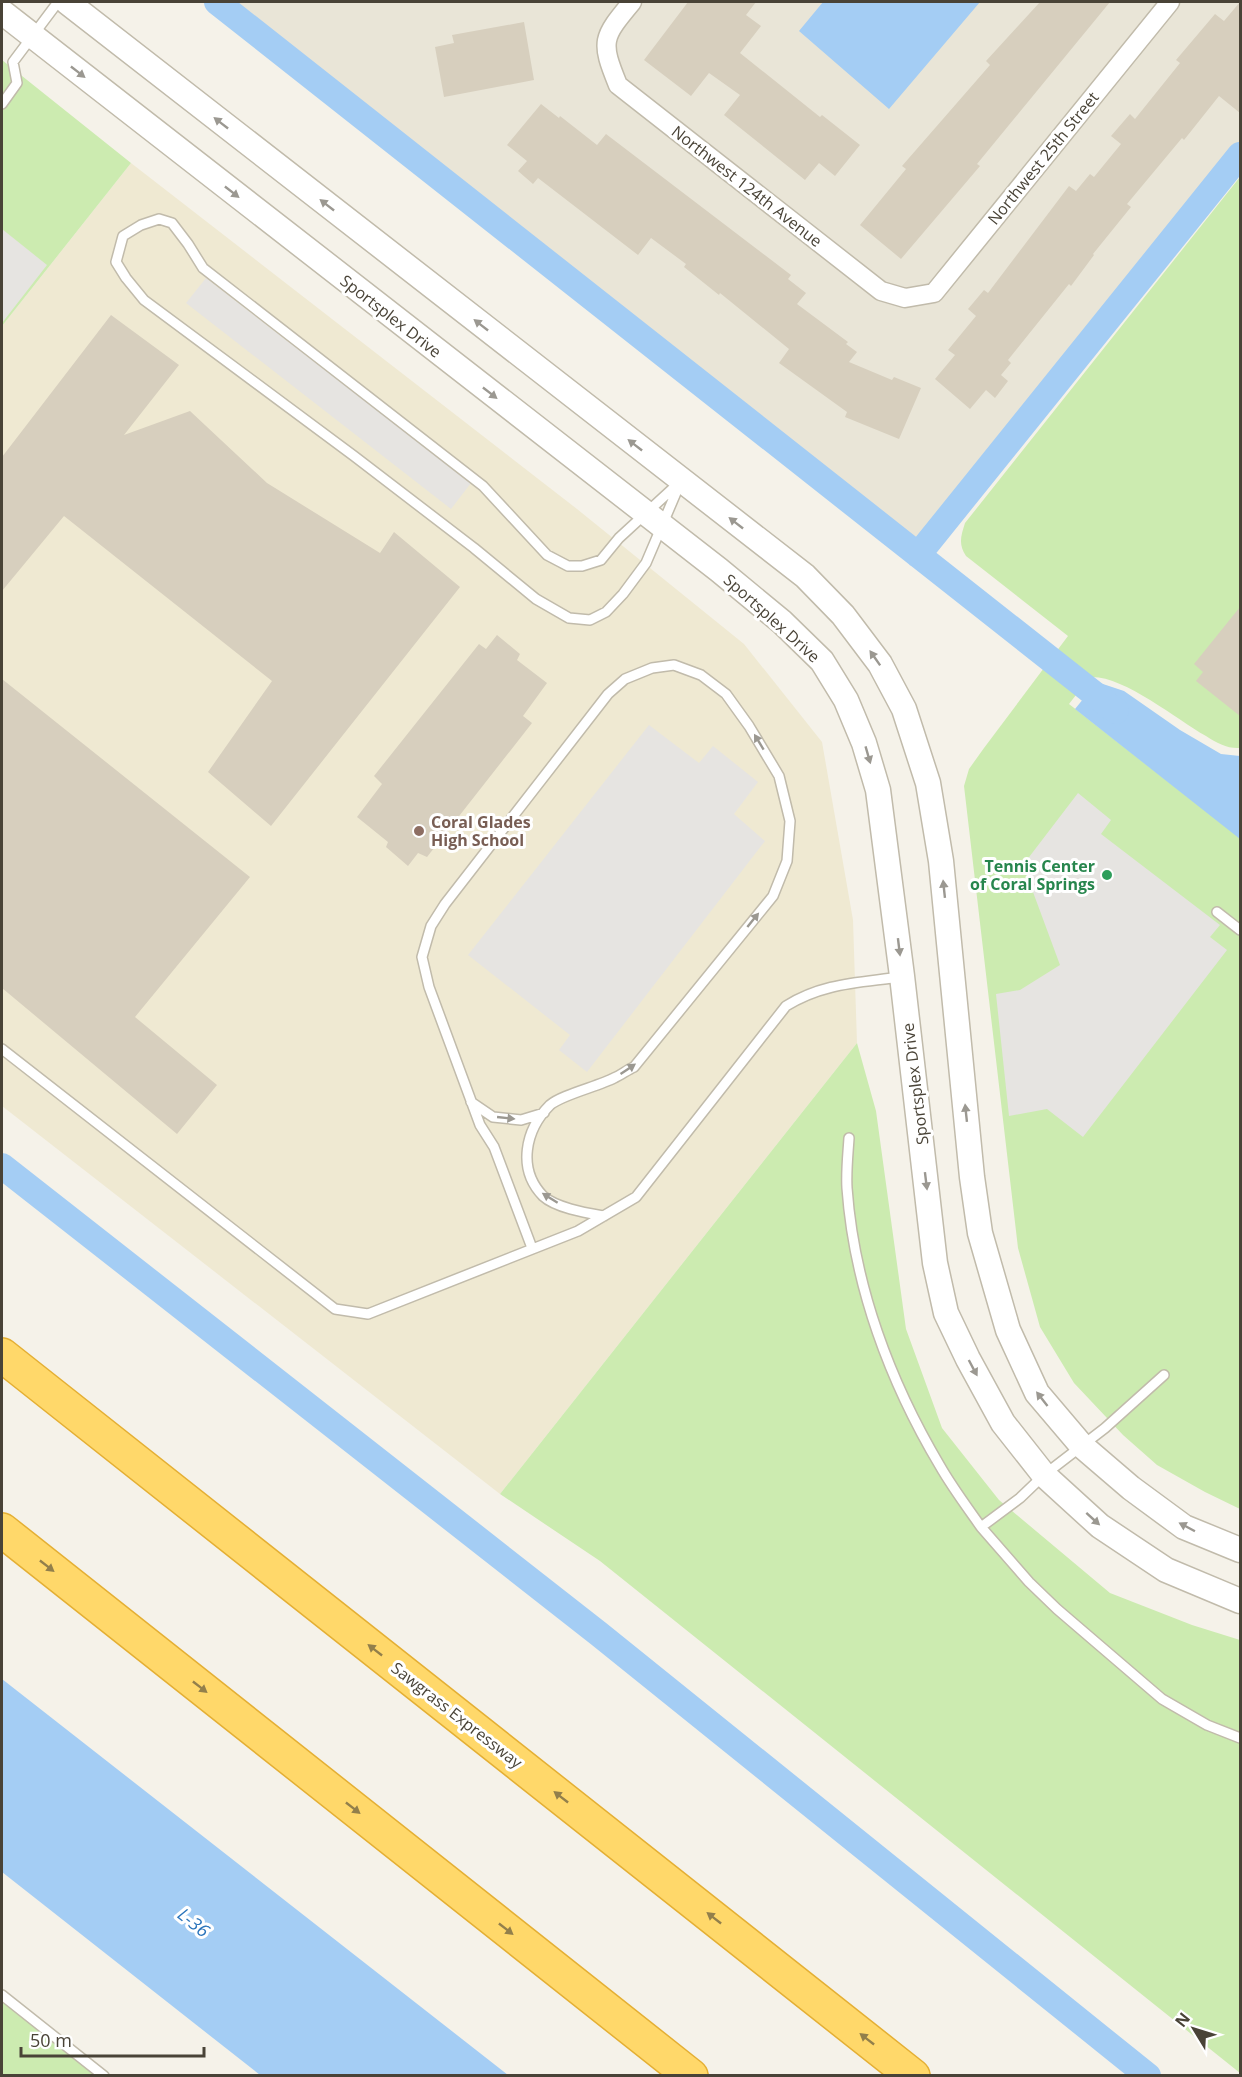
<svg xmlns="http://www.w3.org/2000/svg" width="1242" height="2077" font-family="'Open Sans',sans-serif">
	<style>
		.residential { fill: #e9e5d7 }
		.education { fill: #efe9d2 }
		.green { fill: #ccebb0 }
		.parking { fill: #e6e4e1 }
		.water { fill: #a4cdf4 }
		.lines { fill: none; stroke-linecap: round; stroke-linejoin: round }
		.canal { stroke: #a4cdf4; stroke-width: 26 }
		.building { fill: #d7cfbe }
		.service-casing { stroke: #c1bbab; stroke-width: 12 }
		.minor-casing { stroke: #c1bbab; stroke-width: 21 }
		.tertiary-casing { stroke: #c1bbab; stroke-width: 27 }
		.motorway-casing { stroke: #e4af34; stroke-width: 36 }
		.service { stroke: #fff; stroke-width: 9 }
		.minor { stroke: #fff; stroke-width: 18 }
		.tertiary { stroke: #fff; stroke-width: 24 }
		.motorway { stroke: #ffd86a; stroke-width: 33 }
		.oneway { fill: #9b9891 }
		.oneway2 { fill: #927f4b }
		.education-dot { fill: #8d6e63; stroke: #fff; stroke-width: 2 }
		.leisure-dot { fill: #2e9e5b; stroke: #fff; stroke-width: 2 }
		.labels { text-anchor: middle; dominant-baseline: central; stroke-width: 6; stroke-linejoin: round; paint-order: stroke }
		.street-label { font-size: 16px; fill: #494337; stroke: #fff }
		.education-label { font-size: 16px; font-weight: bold; fill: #785e54; stroke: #fff; text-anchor: start }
		.leisure-label { font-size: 16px; font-weight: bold; fill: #27864d; stroke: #fff; text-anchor: end }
		.water-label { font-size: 18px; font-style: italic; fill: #2a74bb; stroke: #fff }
	</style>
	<rect width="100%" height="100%" fill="#f5f2e9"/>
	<path class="residential" d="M217,2H1240V155L918,555Z"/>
	<path class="education" d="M131,163L577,509L744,644L822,742L853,920L857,1043L500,1494L2,1106V326Z"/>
	<path class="green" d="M2,60L131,163L2,326Z
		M1240,177V748C1228,749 1217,743 1206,736C1176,719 1123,675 1090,677L1069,704L1240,838V1509L1205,1492L1157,1465L1123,1435L1074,1383L1040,1327L1018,1248L964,786L969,769L984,748L1068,636L966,556C958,544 961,536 965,523Z
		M857,1043L876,1111L906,1329L942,1428L999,1500L1110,1593L1192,1625L1240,1640V2073L600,1561L500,1494Z
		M2,1995L104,2075H2Z"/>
	<path class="parking" d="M2,229L47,265L2,323Z
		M206,278L471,483L451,509L186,303Z
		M649,725L699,763L713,746L758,782L734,814L765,841L587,1072L559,1050L570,1035L468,955Z
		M1078,793L1111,820L1101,834L1220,925L1210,937L1227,950L1083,1137L1047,1109L1009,1116L996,994L1020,990L1060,965L1023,865Z"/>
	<path class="water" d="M823,2H980L889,109L799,31Z
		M1097,682L1124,691L1180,730L1221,754L1240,756V839L1075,709Z
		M2,1679L508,2075H260L2,1872Z"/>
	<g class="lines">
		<path class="canal" d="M217,2L1116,711
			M918,555L1240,155
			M2,1166L599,1634L1148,2076"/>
	</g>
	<path class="building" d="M688,2H756L746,15L761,26L740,53L820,117L822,115L860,145L835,176L819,163L805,180L724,115L740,95L709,73L691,96L644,60Z
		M1040,2H1110L977,164L980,166L901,259L860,225L906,169L902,166L990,65L986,61Z
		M1240,2V113L1219,96L1184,140L1182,138L1127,204L1131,207L1093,254L1094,255L1071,286L1069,284L1008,360L1011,363L1001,375L1008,381L995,398L986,390L970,409L935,379L955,355L948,350L976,316L968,309L984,290L988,293L1069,186L1076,191L1090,174L1094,177L1121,144L1111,136L1130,114L1135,119L1180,63L1176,60L1215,14L1224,21Z
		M524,22L534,80L444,97L435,47L454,43L452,35Z
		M541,104L559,118L560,116L597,145L606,134L791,275L788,279L806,293L797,304L848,342L846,344L857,352L849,362L892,380L894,377L921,388L899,439L845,417L847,412L779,363L789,349L720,293L719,295L684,267L686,264L651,238L638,255L538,178L533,184L518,171L527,161L507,145Z
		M111,315L179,365L124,435L190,411L267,483L380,553L394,532L460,587L271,826L208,772L272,681L64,516L2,591V457Z
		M1240,607V716L1196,681L1203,672L1194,664Z
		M497,635L520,654L517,660L547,683L523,716L532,723L427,857L418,853L408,866L386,847L388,842L357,817L382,784L374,776L479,644L486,649Z
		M2,679L250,877L135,1017L217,1085L177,1134L2,988Z"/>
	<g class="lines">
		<g class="service-casing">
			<path id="service" d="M2,104L17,83L13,62L58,2
				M159,219L172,223L188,244L203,268L483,486L547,555L568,566H582L601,560L619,538L681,481L646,563L623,594L606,612L590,620L569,618L536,599L474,548L354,456L144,300L126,278L116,262L123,236L141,225Z
				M1217,912L1240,930
				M2,1049L335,1309L368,1314L578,1231L636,1197L786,1006C823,983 858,983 900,977
				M471,1102L493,1117L521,1120L544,1113
				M849,1138C848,1154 846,1171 847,1188C854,1286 890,1382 940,1466C952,1487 967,1507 981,1527L1020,1498L1044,1475L1105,1428L1164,1375
				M532,1248L494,1147L480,1125L429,987L422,957L431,926L445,904L608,694L625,679L652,668L674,665L701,675L726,694L749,726L779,776L790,821L787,861L773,896L634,1067C627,1070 621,1075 614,1078C599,1086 561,1095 550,1105C525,1130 517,1169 543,1196C556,1208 587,1213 604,1216
				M981,1527L1029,1582L1057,1609L1162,1699L1207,1725L1240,1738
				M2,1995L104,2076"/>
		</g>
		<g class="minor-casing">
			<path id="minor" d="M632,2C602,38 600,41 618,85L881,291L905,298L934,293L1170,2"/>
		</g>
		<g class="tertiary-casing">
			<path id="tertiary" d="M67,2L805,576L843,615L880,664L904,709L928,783L941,861L972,1177L980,1233L1008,1330L1037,1393L1082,1446L1131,1488L1184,1527L1240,1550
				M2,12L719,570L782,622L822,661L846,700L864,743L878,790L902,976L935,1263L946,1313L968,1359L1003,1423L1044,1475L1100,1526L1166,1570L1240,1601"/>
		</g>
		<g class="motorway-casing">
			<path id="motorway" d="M2,1355L913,2076
				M2,1530L691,2076"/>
		</g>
		<use href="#service" class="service"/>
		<use href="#minor" class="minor"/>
		<use href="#tertiary" class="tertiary"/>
		<use href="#motorway" class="motorway"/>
	</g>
	<defs><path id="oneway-solid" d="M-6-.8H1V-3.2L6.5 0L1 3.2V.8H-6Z" transform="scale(1.5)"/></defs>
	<g class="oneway">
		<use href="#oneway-solid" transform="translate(78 72) rotate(38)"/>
		<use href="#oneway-solid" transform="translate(221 123) rotate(-142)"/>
		<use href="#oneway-solid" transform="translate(232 192) rotate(38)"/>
		<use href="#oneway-solid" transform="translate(327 205) rotate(-142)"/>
		<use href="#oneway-solid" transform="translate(481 325) rotate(-142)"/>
		<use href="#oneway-solid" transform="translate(490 393) rotate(38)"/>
		<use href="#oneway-solid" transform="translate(635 445) rotate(-142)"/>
		<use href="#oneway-solid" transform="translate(736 523) rotate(-142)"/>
		<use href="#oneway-solid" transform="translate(875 658) rotate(-125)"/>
		<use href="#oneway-solid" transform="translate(759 742) rotate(-121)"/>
		<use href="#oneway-solid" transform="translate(868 755) rotate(74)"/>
		<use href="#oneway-solid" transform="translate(944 889) rotate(-96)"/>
		<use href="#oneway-solid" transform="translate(753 920) rotate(-51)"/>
		<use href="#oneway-solid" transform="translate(899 947) rotate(83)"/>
		<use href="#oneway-solid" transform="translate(628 1069) rotate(-34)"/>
		<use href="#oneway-solid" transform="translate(966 1113) rotate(-96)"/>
		<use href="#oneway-solid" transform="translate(506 1118) rotate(6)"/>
		<use href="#oneway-solid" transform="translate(926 1181) rotate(83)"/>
		<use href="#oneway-solid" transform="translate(550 1198) rotate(-148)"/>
		<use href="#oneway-solid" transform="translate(973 1368) rotate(62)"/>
		<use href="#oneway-solid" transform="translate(1042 1399) rotate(-128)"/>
		<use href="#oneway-solid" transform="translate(1093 1519) rotate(42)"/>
		<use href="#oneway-solid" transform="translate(1187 1527) rotate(-152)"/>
	</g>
	<g class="oneway2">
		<use href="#oneway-solid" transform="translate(47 1566) rotate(38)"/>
		<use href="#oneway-solid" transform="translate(375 1650) rotate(-142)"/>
		<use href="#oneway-solid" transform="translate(200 1687) rotate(38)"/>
		<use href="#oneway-solid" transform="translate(561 1797) rotate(-142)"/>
		<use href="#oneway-solid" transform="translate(353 1808) rotate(38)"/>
		<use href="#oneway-solid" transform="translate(714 1918) rotate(-142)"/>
		<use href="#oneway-solid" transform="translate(506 1929) rotate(38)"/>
		<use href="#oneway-solid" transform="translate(867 2039) rotate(-142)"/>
	</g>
	<circle class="education-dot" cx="419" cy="831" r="6"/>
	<circle class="leisure-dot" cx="1107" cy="875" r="6"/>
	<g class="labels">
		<g class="street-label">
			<text transform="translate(1043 158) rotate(-51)">Northwest 25th Street</text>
			<text transform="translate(747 186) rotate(38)">Northwest 124th Avenue</text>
			<text transform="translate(391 316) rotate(38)">Sportsplex Drive</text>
			<text transform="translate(772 618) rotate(42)">Sportsplex Drive</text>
			<text transform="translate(915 1084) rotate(-97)">Sportsplex Drive</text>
			<text transform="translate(457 1715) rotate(38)">Sawgrass Expressway</text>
		</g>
		<g class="education-label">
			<text x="431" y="822">Coral Glades<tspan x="431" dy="18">High School</tspan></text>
		</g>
		<g class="leisure-label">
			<text x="1095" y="866">Tennis Center<tspan x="1095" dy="18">of Coral Springs</tspan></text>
		</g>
		<g class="water-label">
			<text transform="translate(194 1922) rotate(39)">L-36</text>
		</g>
	</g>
	<rect width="1242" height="2077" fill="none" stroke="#494337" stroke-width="6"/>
	<g transform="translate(1194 2029) rotate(308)" stroke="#ffffff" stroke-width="4.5" paint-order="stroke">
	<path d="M0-4.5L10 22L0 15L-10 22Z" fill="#494337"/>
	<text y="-9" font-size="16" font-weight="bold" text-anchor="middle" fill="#494337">N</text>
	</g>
	<path d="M21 2047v9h183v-9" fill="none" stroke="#494337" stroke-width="3"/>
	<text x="30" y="2047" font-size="18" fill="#494337" stroke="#ffffff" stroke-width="4.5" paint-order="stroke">50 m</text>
</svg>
